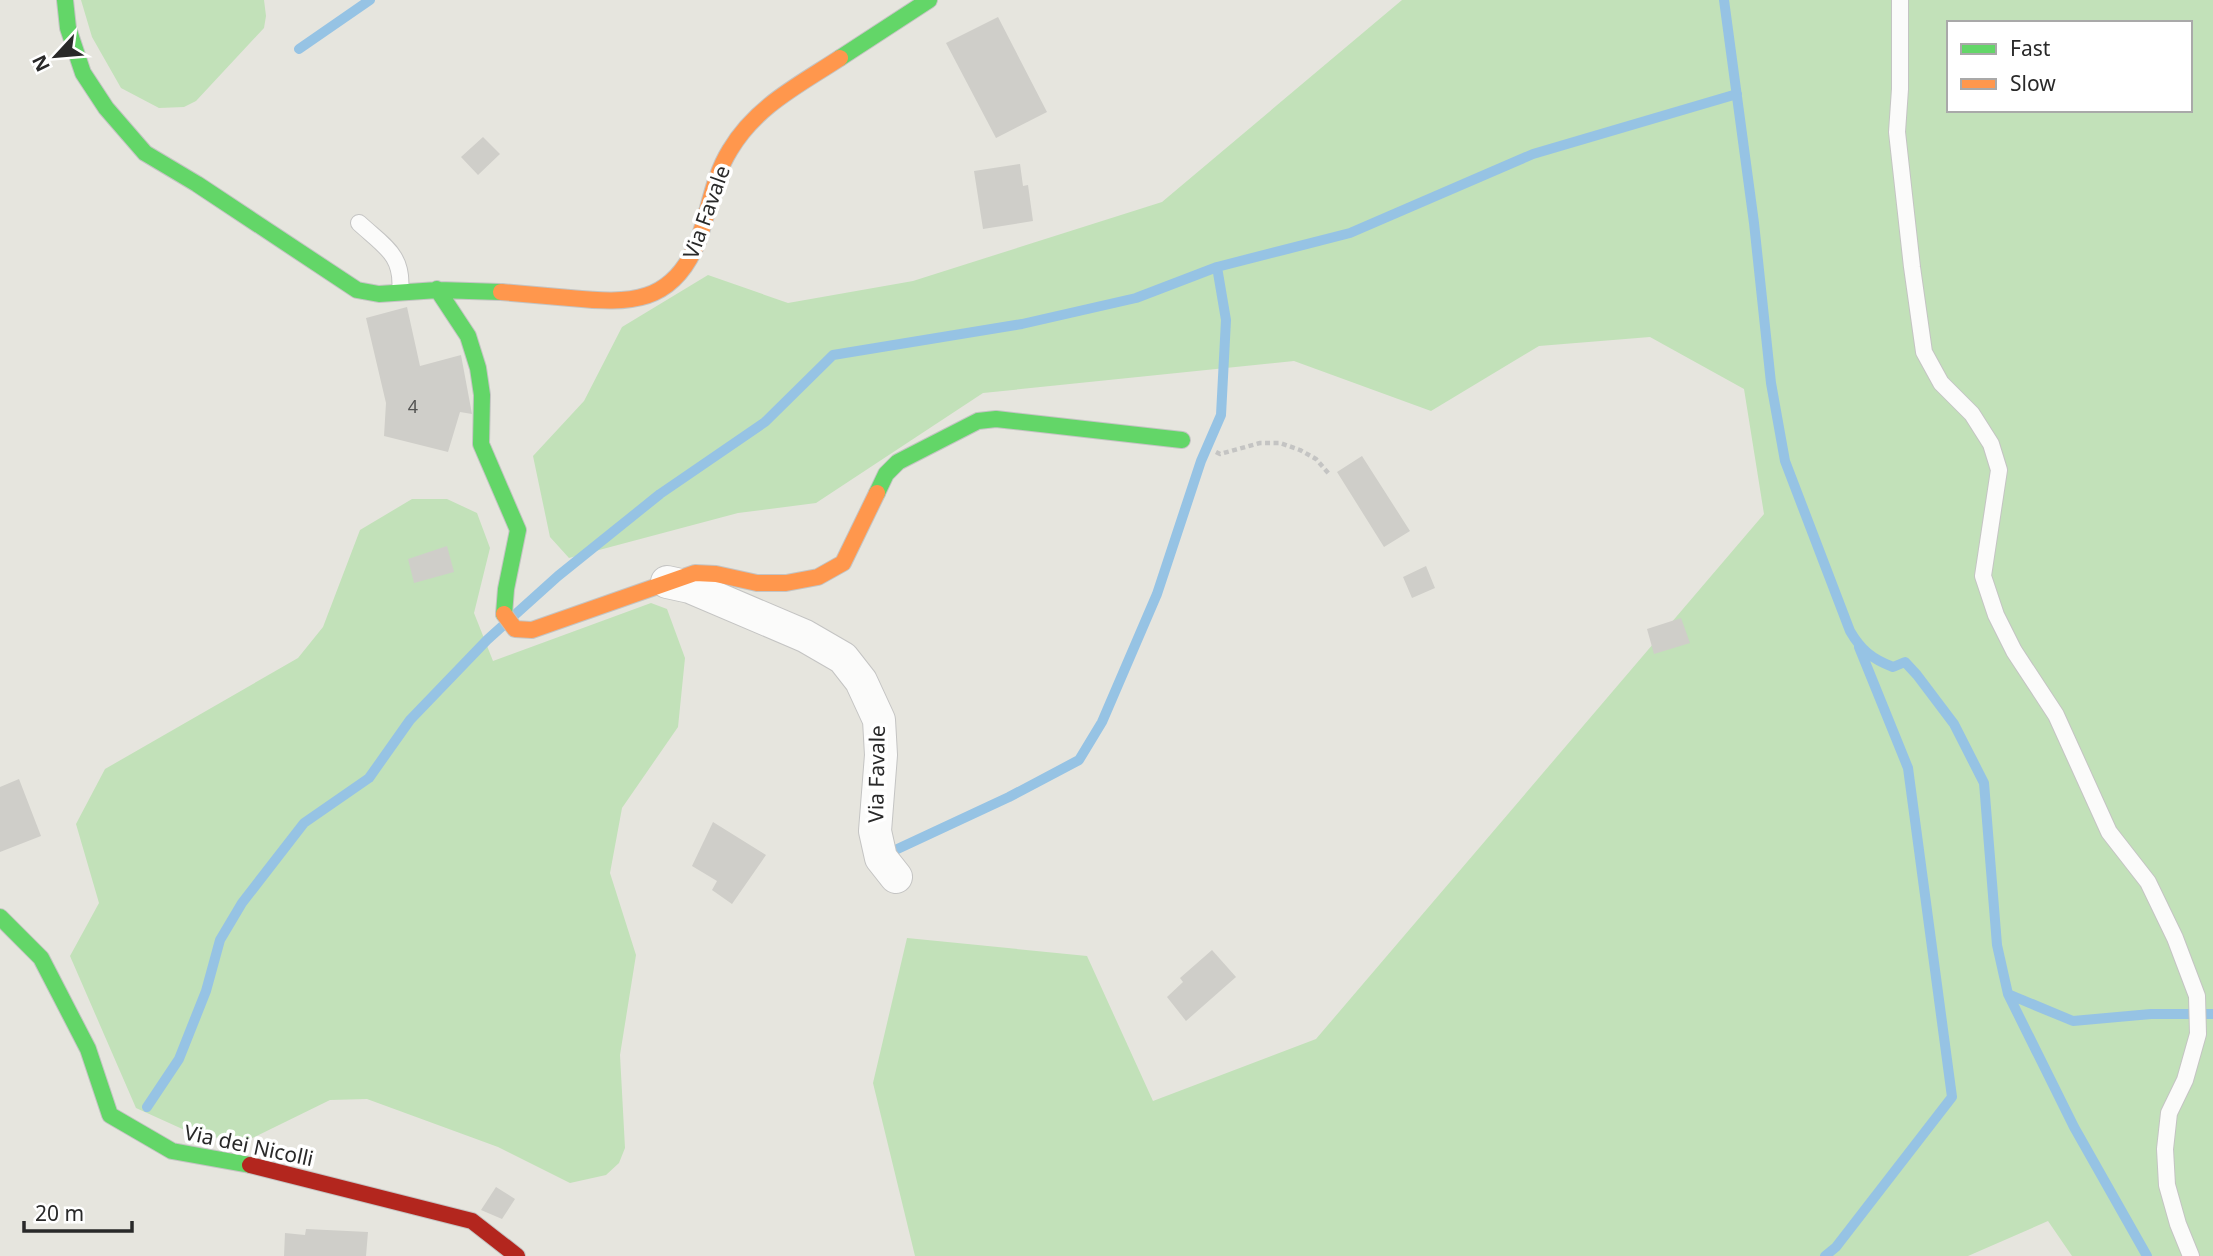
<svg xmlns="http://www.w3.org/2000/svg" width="2213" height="1256" font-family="'Noto Sans',sans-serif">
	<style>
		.green { fill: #c2e1b9; fill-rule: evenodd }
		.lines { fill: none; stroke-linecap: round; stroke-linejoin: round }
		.stream { stroke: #96c3e4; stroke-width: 10 }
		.building { fill: #cfcec9 }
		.lane-casing { stroke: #c4c4c3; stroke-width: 18 }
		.street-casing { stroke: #c4c4c3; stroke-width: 34 }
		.fast-casing { stroke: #c4c4c3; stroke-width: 18 }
		.slow-casing { stroke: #c4c4c3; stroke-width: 18 }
		.jam-casing { stroke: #c4c4c3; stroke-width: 18 }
		.path { stroke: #c4c4c3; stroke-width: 4.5; stroke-dasharray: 5 3.5; stroke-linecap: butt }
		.lane { stroke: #fbfbfa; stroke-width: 16 }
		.street { stroke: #fbfbfa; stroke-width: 32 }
		.fast { stroke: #63d668; stroke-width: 16 }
		.slow { stroke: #ff974d; stroke-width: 16 }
		.jam { stroke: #b3261e; stroke-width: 16 }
		.labels { text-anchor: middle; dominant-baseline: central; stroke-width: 7; stroke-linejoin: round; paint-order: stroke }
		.number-label { font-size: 18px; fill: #535352 }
		.street-label { font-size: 21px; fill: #292929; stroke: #fff }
	</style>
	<rect width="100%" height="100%" fill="#e6e5de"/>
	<path class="green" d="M81,0H264L266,16L264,28L196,101L184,107L159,108L121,88L92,37Z
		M1402,0H2213V1256H2072L2048,1221L1968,1256H915L873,1083L907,938L1087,956L1153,1101L1316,1039L1764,514L1744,389L1650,337L1539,346L1431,411L1294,361L983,393L816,503L738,513L569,558L550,537L533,456L584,401L622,327L708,275L788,303L913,281L1162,202ZM1949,23H2190V110H1949Z
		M412,499H447L477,513L490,548L474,613L493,661L651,603L667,609L685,658L678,727L622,808L610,873L636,955L620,1055L625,1148L619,1163L606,1175L570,1183L498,1147L367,1099L330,1100L242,1143L189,1132L136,1108L70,956L99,903L76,824L105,769L298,658L323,627L360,530Z"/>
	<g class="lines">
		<path class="stream" d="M1724,0L1754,223L1771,383L1785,461L1850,631C1861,650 1872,659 1893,667L1905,662L1917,675L1954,724L1984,783L1997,945L2008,994L2074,1127L2147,1256
			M299,49L370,0
			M891,852L1009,797L1079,760L1102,722L1157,594L1201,461L1221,415L1226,320L1217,267
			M2008,994L2073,1021L2151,1014H2213
			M147,1107L179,1059L206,991L220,940L242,903L304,823L369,778L410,720L487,640L558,576L660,494L765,422L833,355L1022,324L1136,298L1217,267L1350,233L1533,154L1737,94
			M1825,1256L1836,1247L1952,1097L1908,768L1859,647"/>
	</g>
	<path class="building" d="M998,17L1047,112L996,138L946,43Z
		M483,137L500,154L478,175L461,157Z
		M1020,164L1023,186L1028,185L1033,221L983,229L974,171Z
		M407,307L420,366L461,355L472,414L460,412L448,452L384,436L386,403L366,318Z
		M1362,456L1410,531L1384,547L1337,472Z
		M447,546L454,572L414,583L408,559Z
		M1426,566L1435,588L1412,598L1403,577Z
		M1681,618L1690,643L1654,654L1647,629Z
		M19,779L41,836L0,852V787Z
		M713,822L766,855L732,904L712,890L717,881L692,866Z
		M1212,950L1236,977L1186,1021L1167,997L1183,982L1180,978Z
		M496,1187L515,1199L502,1219L481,1210Z
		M306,1229L368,1232L366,1256H284L285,1233L305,1235Z"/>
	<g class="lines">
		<g class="lane-casing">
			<path id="lane" d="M1900,0V89L1897,132L1912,267L1924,352L1941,383L1972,414L1991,444L1999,470L1983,576L1996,615L2014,651L2056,715L2109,832L2148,882L2175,938L2197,996L2198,1034L2185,1080L2169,1113L2165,1149L2167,1185L2178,1224L2191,1256
				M359,223C384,246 404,255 400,292"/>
		</g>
		<g class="street-casing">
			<path id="street" d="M667,582L690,587L805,636L843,658L861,681L879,720L881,755L875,831L881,858L896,877"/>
		</g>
		<g class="fast-casing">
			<path id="fast" d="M65,0L68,28L83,73L106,108L145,153L197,184L357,290L379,294L438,290L501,292
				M840,58L929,0
				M437,289L468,336L478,368L482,395L481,444L518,530L506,589L504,614
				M877,493L886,474L898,462L978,421L996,419L1182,440
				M0,917L41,958L88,1049L110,1115L172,1151L250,1165"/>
		</g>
		<g class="slow-casing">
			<path id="slow" d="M501,292C524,294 547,296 570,298C630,304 673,304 698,241C709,211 713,177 730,150C756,106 799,85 840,58
				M504,614L515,629L532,630L695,573L716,574L757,583H786L818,577L843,563L877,493"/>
		</g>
		<g class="jam-casing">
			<path id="jam" d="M250,1165L472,1221L517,1256"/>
		</g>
		<path class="path" d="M1216,452L1220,454L1260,443H1280L1300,450L1316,459L1330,475"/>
		<use href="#lane" class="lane"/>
		<use href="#street" class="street"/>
		<use href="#fast" class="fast"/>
		<use href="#slow" class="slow"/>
		<use href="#jam" class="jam"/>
	</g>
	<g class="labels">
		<g class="number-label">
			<text x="413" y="406">4</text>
		</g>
		<g class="street-label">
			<text transform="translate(706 212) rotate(-70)">Via Favale</text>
			<text transform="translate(876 774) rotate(-89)">Via Favale</text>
			<text transform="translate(249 1145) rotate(12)">Via dei Nicolli</text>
		</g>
	</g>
	<rect x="1947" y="21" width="245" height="91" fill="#ffffff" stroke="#a9a9a9" stroke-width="2"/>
	<rect x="1961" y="44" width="35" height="10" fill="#63d668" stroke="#a9a9a9" stroke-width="2"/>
	<text x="2010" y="56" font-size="21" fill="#292929">Fast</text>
	<rect x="1961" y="79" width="35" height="10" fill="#ff974d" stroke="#a9a9a9" stroke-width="2"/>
	<text x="2010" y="91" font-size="21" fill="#292929">Slow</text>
	<g transform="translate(56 56) rotate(244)" stroke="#ffffff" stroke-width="5" paint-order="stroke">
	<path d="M0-5L12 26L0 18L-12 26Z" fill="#292929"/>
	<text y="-10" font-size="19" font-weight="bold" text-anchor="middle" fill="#292929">N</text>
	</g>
	<path d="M24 1221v10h108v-10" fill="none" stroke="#292929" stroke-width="3.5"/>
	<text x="35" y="1221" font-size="21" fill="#292929" stroke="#ffffff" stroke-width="5" paint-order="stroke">20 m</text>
</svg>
